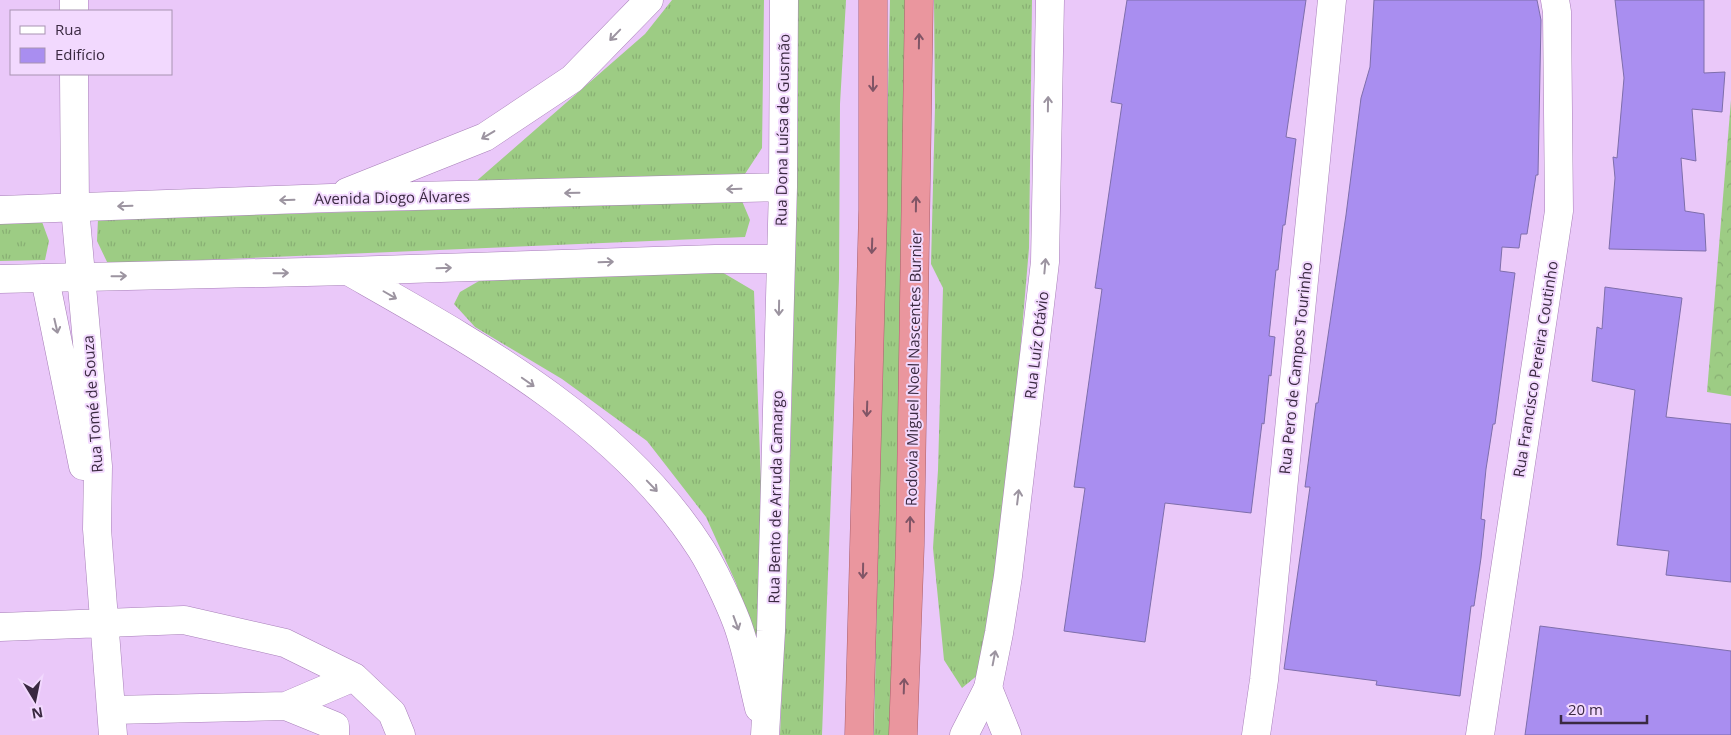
<svg xmlns="http://www.w3.org/2000/svg" width="1731" height="735" font-family="'Open Sans',sans-serif">
	<style>
		.grass { fill: url(#grass-tufts) }
		.forest { fill: url(#forest-crowns) }
		.building { fill: #a98ef0; stroke: #7e6eab }
		.lines { fill: none; stroke-linecap: round; stroke-linejoin: round }
		.minor-casing { stroke: #a77fb8; stroke-width: 29 }
		.tertiary-casing { stroke: #a77fb8; stroke-width: 29 }
		.trunk-casing { stroke: #a95f6d; stroke-width: 29 }
		.minor { stroke: #fff; stroke-width: 28 }
		.tertiary { stroke: #fff; stroke-width: 28 }
		.trunk { stroke: #ea969e; stroke-width: 28 }
		.oneway { stroke: #9c94a0 }
		.oneway2 { stroke: #805566 }
		.labels { text-anchor: middle; dominant-baseline: central; stroke-width: 4; stroke-linejoin: round; paint-order: stroke }
		.street-label { font-size: 15px; fill: #3a2941; stroke: #f2d9fe }
	</style>
	<defs>
		<pattern id="grass-tufts" width="24" height="20" patternUnits="userSpaceOnUse" patternTransform="scale(1.25)"><rect width="24" height="20" fill="#9dcc84"/><path d="M3 7l-1-3M5 7V3M7 7l1-3M15 17l-1-3M17 17v-4M19 17l1-3" fill="none" stroke="#88af73"/></pattern>
		<pattern id="forest-crowns" width="20" height="18" patternUnits="userSpaceOnUse" patternTransform="scale(1.25)"><rect width="20" height="18" fill="#9dcc84"/><path d="M2 6a3 3 0 1 1 6 0M12 15a3 3 0 1 1 6 0" fill="none" stroke="#88af73"/></pattern>
	</defs>
	<rect width="100%" height="100%" fill="#eac8f9"/>
	<path class="grass" d="M672,0H764L762,148L743,177L473,184L645,34Z
		M796,0H846L840,104L839,279L822,735H780C791,490 797,245 796,0Z
		M890,0H907L901,360L891,735H874Z
		M934,0H1032L1029,248L1014,424L995,576L979,674L962,688L944,660L933,548L938,470L943,288L931,264L935,107Z
		M742,201L750,220L745,237L108,264L97,241L98,219Z
		M41,219L49,241L45,260L0,261V221Z
		M715,268L754,291L761,484L763,667L736,583L706,517L647,441L562,379L475,327L454,304L460,292L479,281Z"/>
	<path class="forest" d="M1731,100V396L1707,392Z"/>
	<path class="building" d="M1127,0H1306L1286,137L1296,139L1285,225H1283L1278,270H1276L1269,336L1275,337L1271,376L1269,375L1264,424L1262,423L1251,513L1165,503L1145,642L1064,631L1085,488L1074,487L1102,289L1095,288L1122,104L1111,102Z
		M1374,0H1537L1541,20L1538,175H1536L1527,234H1521L1519,248L1502,247L1500,271L1515,273L1495,424H1493L1486,469L1481,519L1485,520L1481,558L1474,606H1471L1460,696L1376,685L1377,681L1284,669L1310,487H1305L1316,403H1318L1346,215L1361,98L1370,67Z
		M1615,0H1704V73L1725,72L1722,112L1692,109L1696,161L1681,158L1685,211L1704,214L1706,251L1609,249L1615,178L1613,157L1617,158L1624,78Z
		M1605,287L1682,298L1666,417L1731,424V582L1666,575L1669,551L1617,545L1635,390L1592,381L1597,327L1602,329Z
		M1540,626L1731,651V735H1525Z"/>
	<g class="lines">
		<g class="minor-casing">
			<path id="minor" d="M74,0V11
				M74,74L75,208L98,466L97,529L113,735
				M45,279L83,466
				M0,627L184,620L285,643L354,677L392,713L401,735
				M988,688L1007,735
				M286,706L354,677
				M112,710L286,706L335,726V735
				M1256,735L1264,680L1332,0
				M1480,735L1559,211L1557,12L1555,0"/>
		</g>
		<g class="tertiary-casing">
			<path id="tertiary" d="M347,192L485,137L572,79L649,0
				M0,210L331,198L783,187
				M348,271C476,344 619,421 701,549C713,568 729,602 737,623C747,650 752,680 759,708
				M0,279L348,271L715,259H781
				M765,735L771,631L783,187L784,0
				M964,735L988,688L999,633L1008,576L1045,262L1050,0"/>
		</g>
		<g class="trunk-casing">
			<path id="trunk" d="M859,735L873,210V0
				M903,735L910,545L919,0"/>
		</g>
		<use href="#minor" class="minor"/>
		<use href="#tertiary" class="tertiary"/>
		<use href="#trunk" class="trunk"/>
	</g>
	<defs><path id="oneway-shaft" d="M-6 0H5M1.5-3L5.5 0L1.5 3" fill="none" stroke-width="1.6" stroke-linecap="round" stroke-linejoin="round" transform="scale(1.25)"/></defs>
	<g class="oneway">
		<use href="#oneway-shaft" transform="translate(615 35) rotate(134)"/>
		<use href="#oneway-shaft" transform="translate(1048 104) rotate(-89)"/>
		<use href="#oneway-shaft" transform="translate(488 135) rotate(149)"/>
		<use href="#oneway-shaft" transform="translate(734 189) rotate(178)"/>
		<use href="#oneway-shaft" transform="translate(572 193) rotate(179)"/>
		<use href="#oneway-shaft" transform="translate(287 200) rotate(178)"/>
		<use href="#oneway-shaft" transform="translate(125 206) rotate(178)"/>
		<use href="#oneway-shaft" transform="translate(606 262) rotate(-2)"/>
		<use href="#oneway-shaft" transform="translate(1045 266) rotate(-85)"/>
		<use href="#oneway-shaft" transform="translate(444 268) rotate(-2)"/>
		<use href="#oneway-shaft" transform="translate(281 273) rotate(-1)"/>
		<use href="#oneway-shaft" transform="translate(119 276) rotate(-1)"/>
		<use href="#oneway-shaft" transform="translate(390 295) rotate(30)"/>
		<use href="#oneway-shaft" transform="translate(779 308) rotate(91)"/>
		<use href="#oneway-shaft" transform="translate(56 326) rotate(77)"/>
		<use href="#oneway-shaft" transform="translate(528 382) rotate(35)"/>
		<use href="#oneway-shaft" transform="translate(652 486) rotate(46)"/>
		<use href="#oneway-shaft" transform="translate(1018 497) rotate(-83)"/>
		<use href="#oneway-shaft" transform="translate(736 623) rotate(70)"/>
		<use href="#oneway-shaft" transform="translate(994 658) rotate(-79)"/>
	</g>
	<g class="oneway2">
		<use href="#oneway-shaft" transform="translate(919 41) rotate(-89)"/>
		<use href="#oneway-shaft" transform="translate(873 84) rotate(90)"/>
		<use href="#oneway-shaft" transform="translate(916 204) rotate(-89)"/>
		<use href="#oneway-shaft" transform="translate(872 246) rotate(92)"/>
		<use href="#oneway-shaft" transform="translate(867 409) rotate(92)"/>
		<use href="#oneway-shaft" transform="translate(910 524) rotate(-89)"/>
		<use href="#oneway-shaft" transform="translate(863 571) rotate(91)"/>
		<use href="#oneway-shaft" transform="translate(904 686) rotate(-88)"/>
	</g>
	<g class="labels">
		<g class="street-label">
			<text transform="translate(782 130) rotate(-89)">Rua Dona Luísa de Gusmão</text>
			<text transform="translate(392 197) rotate(-1)">Avenida Diogo Álvares</text>
			<text transform="translate(1036 345) rotate(-83)">Rua Luíz Otávio</text>
			<text transform="translate(913 368) rotate(-89)">Rodovia Miguel Noel Nascentes Burnier</text>
			<text transform="translate(1295 368) rotate(-84)">Rua Pero de Campos Tourinho</text>
			<text transform="translate(1535 369) rotate(-81)">Rua Francisco Pereira Coutinho</text>
			<text transform="translate(92 404) rotate(-94)">Rua Tomé de Souza</text>
			<text transform="translate(775 497) rotate(-89)">Rua Bento de Arruda Camargo</text>
		</g>
	</g>
	<rect x="10" y="10" width="162" height="65" fill="#f2d9fe" stroke="#a893b2"/>
	<rect x="20" y="26" width="25" height="8" fill="#ffffff" stroke="#a893b2"/>
	<text x="55" y="35" font-size="15" fill="#3a2941">Rua</text>
	<rect x="20" y="48" width="25" height="15" fill="#a98ef0" stroke="#a893b2"/>
	<text x="55" y="60" font-size="15" fill="#3a2941">Edifício</text>
	<g transform="translate(35 700) rotate(170)" stroke="#f2d9fe" stroke-width="4" paint-order="stroke">
	<path d="M0-4L9 19L0 12L-9 19Z" fill="#3a2941"/>
	<text y="-8" font-size="14" font-weight="bold" text-anchor="middle" fill="#3a2941">N</text>
	</g>
	<path d="M1561 715v8h86v-8" fill="none" stroke="#3a2941" stroke-width="2.5"/>
	<text x="1568" y="715" font-size="15" fill="#3a2941" stroke="#f2d9fe" stroke-width="4" paint-order="stroke">20 m</text>
</svg>
